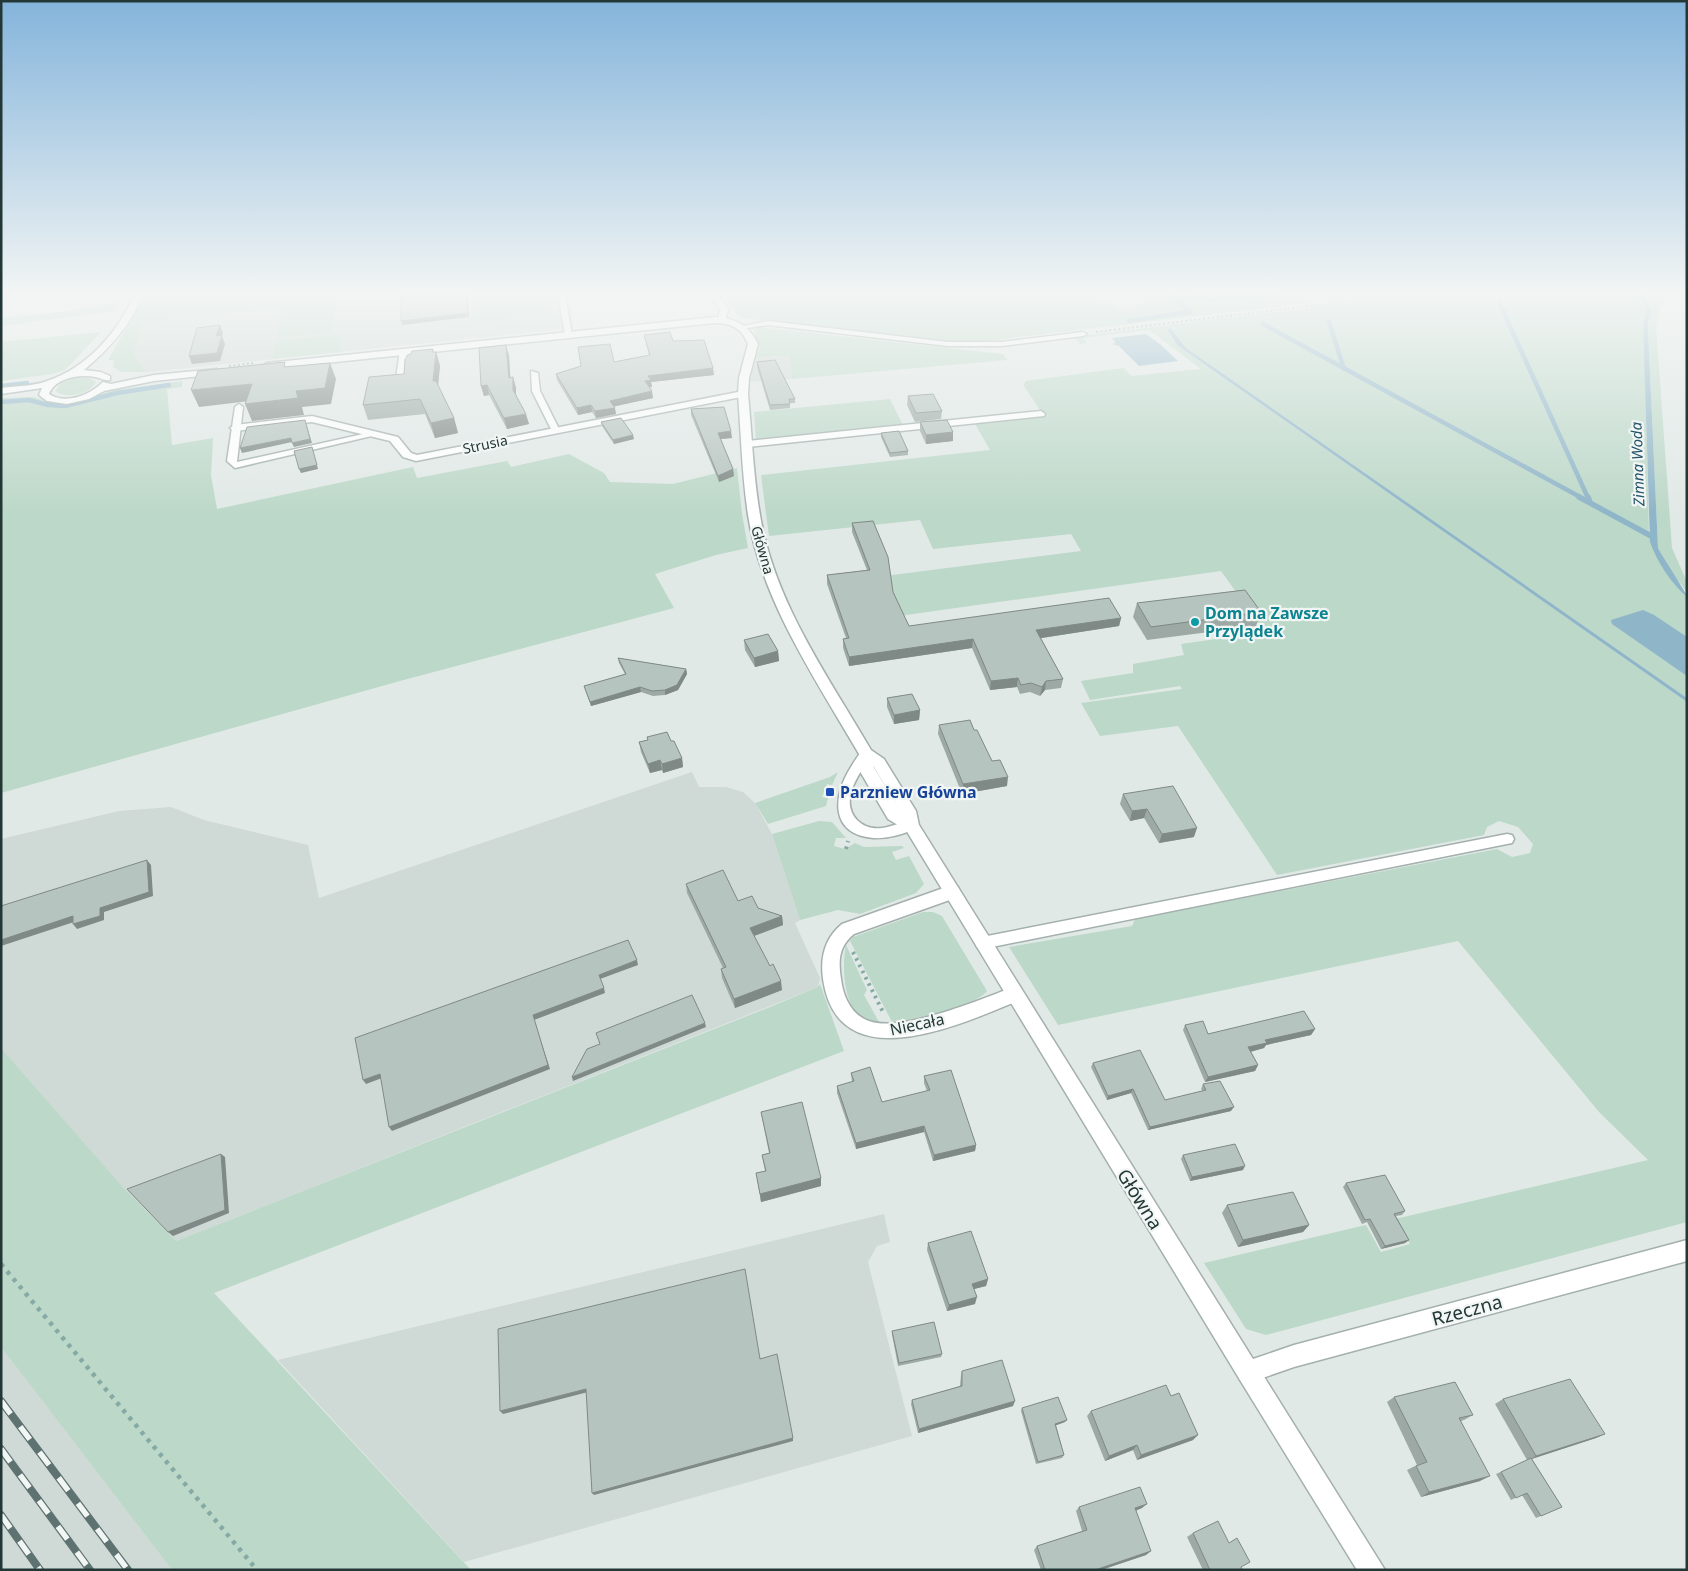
<svg xmlns="http://www.w3.org/2000/svg" width="1688" height="1571" font-family="'Noto Sans',sans-serif">
	<style>
		.built { fill: #cfd9d6 }
		.green { fill: #bcd8c8 }
		.water { fill: #8fb5c8 }
		.lines { fill: none; stroke-linecap: round; stroke-linejoin: round }
		.stream-far1 { stroke: #8fb5c8; stroke-width: 4.5 }
		.stream { stroke: #8fb5c8; stroke-width: 5.5 }
		.service-casing { stroke: #a4b0ae; stroke-width: 3 }
		.minor-casing { stroke: #a4b0ae; stroke-width: 3 }
		.tertiary-casing { stroke: #a4b0ae; stroke-width: 3 }
		.path-far2 { stroke: #85a9a4; stroke-width: 2; stroke-dasharray: 2 2.5; stroke-linecap: butt }
		.path-far1 { stroke: #85a9a4; stroke-width: 4; stroke-dasharray: 2.5 4.5; stroke-linecap: butt }
		.path { stroke: #85a9a4; stroke-width: 4.5; stroke-dasharray: 4 5.5; stroke-linecap: butt }
		.service { fill: #fff; fill-rule: evenodd }
		.minor { fill: #fff; fill-rule: evenodd }
		.tertiary { fill: #fff; fill-rule: evenodd }
		.rail-casing { stroke: #5e7371; stroke-width: 8 }
		.rail { stroke: #f1f6f4; stroke-width: 5.5; stroke-dasharray: 16; stroke-linecap: butt }
		.wall { fill: #9da9a5 }
		.shaded-wall { fill: #7f8986 }
		.building { fill: #b6c4c0; stroke: #7f8986 }
		.culture-dot { fill: #0f9aa8; stroke: #f1f6f4; stroke-width: 2 }
		.transit-dot { fill: #1a4fb4; stroke: #f1f6f4; stroke-width: 2 }
		.labels { text-anchor: middle; dominant-baseline: central; stroke-width: 4.5; stroke-linejoin: round; paint-order: stroke }
		.far-street-label { font-size: 14px; fill: #233836; stroke: #f1f6f4 }
		.far-water-label { font-size: 15px; font-style: italic; fill: #26546b; stroke: #f1f6f4 }
		.culture-label { font-size: 16px; font-weight: bold; fill: #0d838f; stroke: #f1f6f4; text-anchor: start }
		.transit-label { font-size: 16px; font-weight: bold; fill: #164399; stroke: #f1f6f4; text-anchor: start }
		.street-label { font-size: 16px; fill: #233836; stroke: #f1f6f4 }
		.near-street-label { font-size: 19px; fill: #233836; stroke: #f1f6f4 }
	</style>
	<rect width="100%" height="100%" fill="#e1e9e7"/>
	<path class="built" d="M152,294H611L570,298L574,328L147,372L134,354L141,324L147,318Z
		M789,355L792,379L750,382L755,358Z
		M692,772L699,787H726L743,792L755,803L772,834L800,920L795,923L820,978L818,987L176,1241L123,1187L1,1048V839L119,811L171,807L204,820L308,845L319,898Z
		M884,1214L890,1242L877,1246L868,1262L912,1436L464,1562L278,1360Z
		M1,1347L172,1570H1Z"/>
	<path class="green" d="M21,294H80L1,301V295Z
		M117,294H124L116,311L1,326V318L38,315L114,304Z
		M146,294H324L323,303L336,301L332,333L277,337L283,307L143,322L134,354L147,372H121L113,367L114,360H108Z
		M549,294L552,315L473,323L472,302Z
		M718,294H1109L1098,297L1122,309L1146,301L1132,294H1191L1198,298L1214,302L1289,294H1386L985,341L943,342L745,318L738,316L730,304H727Z
		M1418,294H1639L1647,311L1644,319L1649,535L1662,567L1687,597V698L1186,348L1171,329L1167,330L1177,345L1687,702V1222L1266,1335L1246,1329L1204,1263L1366,1225L1381,1252L1410,1244L1395,1219L1648,1160L1599,1112L1458,941L1058,1025L1009,947L1132,926L1135,919L1497,849L1512,857L1530,853L1533,844L1518,827L1499,821L1487,827L1484,835L1277,875L1178,726L1100,736L1081,703L1182,689L1180,686L1090,700L1081,681L1133,673V664L1184,655L1181,644L1265,632L1221,571L899,616L884,576L1081,551L1071,534L933,549L920,520L769,536L761,475L990,450L975,424L1044,416L1024,386L1025,381L1124,368L1131,376L1201,369L1149,330L1083,338L1087,343L1080,344L1076,338L1080,336Z
		M1643,294H1687L1660,306L1656,326L1672,548L1687,582V592L1669,569L1658,548L1648,330V322L1652,311Z
		M758,327L1003,354L1007,360L792,379L789,355L755,358L760,348L754,331Z
		M101,332L65,370L52,374L1,381V342Z
		M341,334L340,352L272,359L276,341Z
		M89,378L96,382C90,394 65,400 56,391C60,379 78,377 89,378Z
		M182,381V387L167,389L172,445L213,438L211,475L217,509L413,467L417,478L507,461L511,467L569,454L604,473L610,482L673,484L737,468L742,514L748,548L716,555L655,574L674,608L400,681L1,793V398L34,397L53,403H66L86,399L123,387V389Z
		M890,399L903,425L756,441L754,412Z
		M838,772L832,785L827,784L822,797L828,798L826,806L768,824L755,803L830,777Z
		M819,821L832,822L846,838H836L834,846L845,849L855,843L864,847L902,846L904,848L892,852L896,860L909,856L924,884L916,893L860,914L838,910L800,920L772,834Z
		M923,912H933L942,916L987,991C976,1006 910,1021 892,1022L850,941L853,937Z
		M846,945L867,990L864,995L879,1022C843,1026 841,967 846,945Z
		M820,984L844,1051L214,1293L471,1570H172L1,1347V1048L123,1187L176,1241L770,1007L818,987Z"/>
	<path class="water" d="M1191,294H1289L1208,302Z
		M1639,294H1643L1652,311L1648,322V330L1658,548C1663,558 1687,593 1687,597C1671,583 1657,562 1650,542L1643,323L1647,311Z
		M1167,329H1171L1186,348L1687,698V702L1177,345Z
		M1146,334L1161,345L1178,361L1139,366L1119,346L1112,344L1116,343L1112,338Z
		M1643,610L1654,615L1687,637V676L1612,624L1611,620Z"/>
	<g class="lines">
		<path class="stream-far1" d="M1177,300L1196,297
			M1499,302L1588,498
			M1129,321L1190,312L1171,294
			M1329,322L1344,369
			M1263,324L1582,498
			M1,386L27,383
			M1,402L29,400L48,405L65,406L117,393L169,385"/>
		<path class="stream" d="M1579,497L1653,537
			M1588,497L1590,502"/>
		<g class="service-casing">
			<path id="service" d="M558,294H565L572,337L565,335Z
				M709,294H716L728,309L725,322L718,320L720,309Z
				M768,321L948,342H1002L1083,332L1087,334L1083,336L1002,346H948L768,325L742,329L738,327Z
				M400,350L407,352L403,386L399,388L395,386Z
				M531,371L538,373L540,391L559,429L558,431L551,429L532,391Z
				M239,404L243,407L237,462L372,432L376,435L235,468L227,461L235,407Z
				M1041,411L1045,414L1044,416L748,447L744,444L748,441Z
				M866,750L872,754C861,772 838,799 857,820C864,827 872,829 882,828C892,827 906,819 916,823L917,826L916,829C902,834 888,839 873,838C829,834 833,795 851,767C855,761 859,752 866,750Z
				M1507,834L1512,835L1514,839L1512,843L982,949L977,947L975,943L977,939L982,937Z"/>
		</g>
		<g class="minor-casing">
			<path id="minor" d="M743,391L746,392V396L416,461L403,457L390,441L312,422L235,431L230,428L235,425L312,416L398,437L411,453L417,455Z
				M952,885L958,887L960,892L958,897L854,934C839,946 838,960 841,979C843,996 851,1015 869,1021C902,1033 981,999 1014,987L1020,990L1023,995L1020,1000C961,1024 838,1082 823,979C820,957 825,938 842,924Z
				M1248,1361L1256,1364L1385,1570H1357L1240,1380L1237,1372L1240,1364Z"/>
		</g>
		<g class="tertiary-casing">
			<path id="tertiary" d="M135,294H143C131,325 109,349 84,370L101,372L110,376V380C104,381 101,378 95,377C80,374 55,378 49,394C66,405 90,395 103,382L111,384L154,375L217,369L222,372L220,374L154,381L104,391L89,399L67,404L47,401L39,395L42,388L1,394V388C16,386 34,386 47,381C87,368 118,332 135,294Z
				M715,317C735,318 749,325 758,344L749,378L748,394C752,434 753,475 760,515C774,602 828,676 871,750L884,759L916,811L919,825L1253,1359L1294,1345L1687,1240V1261L1294,1367L1248,1383L1240,1380L906,830L888,819L858,768L859,754C816,680 761,600 748,515C742,475 741,434 738,394L739,378L748,344C742,328 731,323 715,323L267,369L262,366L267,363ZM873,766L874,767L901,812Z"/>
		</g>
		<path class="path-far2" d="M1096,332L1406,294
			M229,366L253,363"/>
		<path class="path-far1" d="M846,849L848,841
			M853,952L884,1014"/>
		<path class="path" d="M1,1264L257,1570"/>
		<use href="#service" class="service"/>
		<use href="#minor" class="minor"/>
		<use href="#tertiary" class="tertiary"/>
		<g class="rail-casing">
			<path id="rail" d="M1,1401L128,1570
				M1,1449L90,1570
				M1,1515L40,1570"/>
		</g>
		<use href="#rail" class="rail"/>
	</g>
	<path class="wall" d="M644,335L673,341L714,375L651,382L652,387H649L653,398L614,406L616,414L596,418L592,412L578,415L557,380L556,374L649,355Z
		M436,352L440,366L438,385L454,418L458,433L435,438L425,414L368,420L363,405L404,374Z
		M509,355L510,378L513,377L516,388V394L529,424L507,429L489,395L484,396L481,386Z
		M757,362L795,399V403H790V408L770,410L757,367Z
		M908,396L942,411L941,419L915,422L907,405Z
		M691,409L732,438L721,439L733,469L734,476L719,482L691,415Z
		M601,422L634,439L614,444L602,426Z
		M920,422L953,432V441L926,444L920,431Z
		M881,433L908,451V455L890,457L881,437Z
		M852,523L893,592L909,626L1121,618L1119,626L1041,638L1063,679L1061,688L1045,690L1040,696L1030,692L1020,694L1017,687L990,690L972,648L849,666L843,648V639L846,638L827,584V575L867,570L852,532Z
		M1137,603L1261,612L1256,626L1147,640L1133,617Z
		M744,640L778,651L779,661L755,667L745,650Z
		M618,658L686,669L687,674L678,690L665,695L653,696L641,692L591,706L584,686L625,674L619,663Z
		M887,698L920,710L919,720L894,724L887,707Z
		M939,725L974,730L1007,786L962,794L938,734Z
		M647,737L671,741L682,758L683,767L663,773L662,770L650,773L641,752L639,742L648,740Z
		M1123,794L1194,837L1159,843L1144,818L1130,821L1120,804Z
		M686,884L782,916L783,925L754,936L782,990L735,1008L722,978L721,969L723,968L687,893Z
		M1185,1025L1208,1034L1315,1029L1311,1035L1266,1045L1264,1048L1251,1052L1258,1065L1255,1071L1205,1082L1183,1030Z
		M1093,1063L1165,1100L1203,1091L1201,1089L1203,1084L1231,1111L1148,1130L1131,1093L1107,1100L1091,1067Z
		M851,1073L882,1102L927,1091L924,1083V1076L976,1145L975,1151L933,1161L924,1132L856,1149L837,1093V1086L852,1082Z
		M761,1112L821,1178V1186L761,1202L756,1173L765,1171L762,1155L769,1153Z
		M1183,1155L1243,1170L1190,1181L1181,1159Z
		M1346,1183L1405,1211L1402,1215L1396,1216L1409,1240L1405,1243L1381,1249L1367,1222L1362,1224L1343,1187Z
		M1227,1205L1309,1225L1303,1232L1238,1247L1222,1213Z
		M928,1243L988,1279L986,1286L974,1289L975,1304L947,1311L927,1250Z
		M892,1331L942,1354L941,1357L898,1366L892,1334Z
		M962,1371L1013,1406L918,1433L911,1404L912,1400L960,1386L961,1375Z
		M1171,1396L1193,1440L1137,1460L1133,1450L1105,1461L1087,1416L1091,1411Z
		M1394,1397L1473,1415L1464,1420L1461,1421L1480,1481L1421,1497L1407,1470L1417,1465L1387,1402Z
		M1503,1399L1605,1434L1596,1438L1532,1459L1562,1507L1536,1518L1522,1495L1511,1500L1496,1474L1527,1460L1495,1404Z
		M1022,1408L1065,1422L1056,1425L1064,1455L1062,1458L1036,1464L1021,1411Z
		M1079,1507L1142,1508L1136,1511L1151,1551L1146,1555L1101,1570H1041L1034,1550L1037,1546L1082,1531L1076,1511Z
		M1193,1533L1241,1567L1242,1570H1203L1187,1537Z"/>
	<path class="shaded-wall" d="M467,294L469,317L402,325L401,321Z
		M220,325L223,333L222,336L225,344L220,361L192,364L189,356L216,336Z
		M506,345L509,355L511,388L509,378Z
		M433,349L435,358L436,352L440,366L437,396L433,381Z
		M330,363L336,379L331,404L302,407L304,415L252,421L245,404L296,391Z
		M713,368L714,375L651,382L652,387L646,388L645,381L648,376Z
		M513,377L516,388V400L513,390Z
		M252,384L259,400L199,407L191,390Z
		M487,385L489,395L484,396L481,386Z
		M652,391L653,398L612,407L610,401Z
		M591,405L592,412L578,415L577,408Z
		M615,408L616,414L596,418L595,411Z
		M526,414L529,424L507,429L504,418Z
		M454,418L458,433L435,438L431,423Z
		M305,420L312,443L294,447L292,443Z
		M731,431L732,438L719,439L718,433Z
		M953,432V441L926,444V435Z
		M633,435L634,439L614,444L613,440Z
		M291,438L292,442L242,453L240,448Z
		M312,447L318,469L301,473L299,469Z
		M733,469L734,476L719,482L718,476Z
		M1121,618L1119,626L1035,639L1036,630Z
		M973,639L972,648L849,666V657Z
		M778,651L779,661L755,667L754,658Z
		M686,669L687,674L678,690L665,695V690Z
		M1018,678L1017,687L990,690L991,681Z
		M1046,681L1045,690L1040,696L1042,687Z
		M640,687L641,692L591,706L590,702Z
		M920,710L919,720L894,724V715Z
		M682,758L683,767L663,773L662,764Z
		M660,760L662,770L650,773L648,764Z
		M1008,777L1007,786L962,794L963,784Z
		M1147,809L1144,818L1130,821L1132,811Z
		M1197,828L1194,837L1159,843L1162,834Z
		M147,860L151,865L153,896L104,912V920L77,929L73,924L100,908Z
		M73,916L77,921L1,946V940Z
		M782,916L783,925L751,937L750,928Z
		M637,960L638,965L600,979L599,975Z
		M781,981L782,990L735,1008L734,999Z
		M604,988L605,993L534,1020L550,1069L392,1131L389,1127L533,1015Z
		M705,1023L706,1027L573,1081L572,1077Z
		M1315,1029L1311,1035L1266,1045L1264,1048L1245,1053L1248,1047L1265,1040Z
		M1258,1065L1255,1071L1205,1082L1208,1077Z
		M380,1074L382,1078L366,1084L363,1080Z
		M1133,1089L1131,1093L1107,1100L1108,1096Z
		M1234,1107L1231,1111L1148,1130L1150,1127Z
		M924,1126V1132L856,1149V1143Z
		M976,1145L975,1151L933,1161L934,1155Z
		M221,1154L225,1157L229,1213L173,1236L168,1232Z
		M1245,1166L1243,1170L1190,1181L1192,1177Z
		M821,1178V1186L761,1202L760,1194Z
		M1309,1225L1303,1232L1238,1247L1243,1240Z
		M1409,1240L1405,1243L1381,1249L1385,1246Z
		M988,1279L986,1286L970,1290L972,1284Z
		M977,1297L975,1304L947,1311L949,1305Z
		M586,1389L588,1392L503,1414L500,1411Z
		M1015,1401L1013,1406L918,1433L919,1429Z
		M1067,1420L1065,1422L1054,1426L1055,1424Z
		M1605,1434L1596,1438L1528,1460L1536,1456Z
		M1198,1435L1193,1440L1137,1460L1141,1455Z
		M793,1438V1441L594,1495L592,1493Z
		M1137,1445L1133,1450L1105,1461L1109,1456Z
		M1490,1476L1480,1481L1421,1497L1429,1492Z
		M1147,1504L1142,1508L1130,1512L1135,1508Z
		M1151,1551L1146,1555L1101,1570H1095Z"/>
	<path class="building" d="M401,294H466L468,313L401,321Z
		M220,325L216,336L222,335L217,353L189,356L197,328Z
		M670,332L673,341L704,340L713,368L648,376L651,380L645,381L652,391L610,401L615,408L595,411L591,405L577,408L556,374L581,366L578,347L610,344L614,362L650,355L644,335Z
		M506,345L509,378L513,377V390L526,414L504,418L487,385L481,386L479,348Z
		M433,349L432,352H436L433,381H436L454,418L431,423L420,399L363,405L369,377L404,374L405,359L408,355L411,354L412,351Z
		M775,360L795,399H789L790,404L770,405L757,362Z
		M285,362L284,367L330,363L325,388L296,391L298,398L245,404L252,384L191,390L198,371Z
		M933,394L942,411L916,413L908,396Z
		M724,407L731,431L718,433L733,469L718,476L691,409Z
		M621,418L633,435L613,440L601,422Z
		M305,420L310,439L292,443L291,438L240,448L247,427Z
		M947,420L953,432L926,435L920,422Z
		M899,431L908,451L890,453L881,433Z
		M312,447L317,465L299,469L294,451Z
		M873,521L888,557L893,592L909,626L1109,598L1121,618L1036,630L1063,679L1046,681L1042,687L1031,683L1021,685L1018,678L991,681L973,639L849,657L843,639L849,638L827,575L870,570L852,523Z
		M1245,590L1261,612L1151,627L1137,603Z
		M768,634L778,651L754,658L744,640Z
		M618,658L686,669L677,685L665,690L652,691L640,687L590,702L584,686L626,674Z
		M912,694L920,710L894,715L887,698Z
		M970,720L974,730H977L992,761L1000,760L1008,777L963,784L939,725Z
		M667,732L671,741H674L682,758L662,764L660,760L648,764L639,742L648,740L647,737Z
		M1173,786L1197,828L1162,834L1147,809L1132,811L1123,794Z
		M147,860L149,892L100,908V916L73,924V916L1,940V906Z
		M723,870L738,901L752,896L758,908L782,916L750,928L770,966L773,964L781,981L734,999L721,969L726,967L686,884Z
		M628,940L637,960L599,975L604,988L533,1015L548,1065L389,1127L380,1074L363,1080L355,1038Z
		M692,995L705,1023L572,1077L587,1049L600,1044L596,1033Z
		M1304,1011L1315,1029L1265,1040L1267,1043L1248,1047L1258,1065L1208,1077L1185,1025L1203,1021L1208,1034Z
		M1140,1050L1165,1100L1206,1090L1203,1084L1220,1081L1234,1107L1150,1127L1133,1089L1108,1096L1093,1063Z
		M870,1067L882,1102L930,1090L924,1076L951,1070L976,1145L934,1155L924,1126L856,1143L837,1086L854,1081L851,1073Z
		M802,1102L821,1178L760,1194L756,1173L766,1171L762,1155L770,1153L761,1112Z
		M1235,1144L1245,1166L1192,1177L1183,1155Z
		M221,1154L225,1210L168,1232L127,1189Z
		M1385,1175L1405,1211L1394,1214L1409,1240L1385,1246L1370,1219L1365,1220L1346,1183Z
		M1293,1192L1309,1225L1243,1240L1227,1205Z
		M971,1231L988,1279L972,1284L977,1297L949,1305L928,1243Z
		M745,1269L760,1359L777,1354L793,1438L592,1493L586,1389L500,1411L498,1329Z
		M934,1322L942,1354L899,1363L892,1331Z
		M1002,1360L1015,1401L919,1429L912,1400L962,1386V1371Z
		M1570,1379L1605,1434L1536,1456L1503,1399Z
		M1455,1382L1473,1415L1459,1418L1490,1476L1429,1492L1416,1466L1427,1462L1394,1397Z
		M1166,1385L1171,1396L1179,1393L1198,1435L1141,1455L1137,1445L1109,1456L1091,1411Z
		M1058,1397L1067,1420L1055,1424L1064,1455L1038,1462L1022,1408Z
		M1531,1458L1562,1507L1541,1516L1527,1493L1516,1498L1501,1472Z
		M1140,1487L1147,1504L1135,1508L1151,1551L1095,1570H1045L1037,1546L1087,1530L1079,1507Z
		M1218,1521L1229,1543L1237,1538L1250,1562L1241,1567L1242,1570H1210L1193,1533Z"/>
	<linearGradient id="sky" x2="0" y2="1"><stop stop-color="#84b4db"/><stop offset="0.57" stop-color="#f2f5f4"/><stop offset="1" stop-color="#f2f5f4" stop-opacity="0"/></linearGradient>
	<rect width="1688" height="514" fill="url(#sky)"/>
	<circle class="culture-dot" cx="1195" cy="622" r="5"/>
	<rect class="transit-dot" x="825" y="787" width="10" height="10" rx="2.5"/>
	<g class="labels">
		<g class="far-street-label">
			<text transform="translate(485 444) rotate(-12)">Strusia</text>
			<text transform="translate(763 550) rotate(74)">Główna</text>
		</g>
		<g class="far-water-label">
			<text transform="translate(1637 464) rotate(-92)">Zimna Woda</text>
		</g>
		<g class="culture-label">
			<text x="1205" y="613">Dom na Zawsze<tspan x="1205" dy="18">Przylądek</tspan></text>
		</g>
		<g class="transit-label">
			<text x="840" y="792">Parzniew Główna</text>
		</g>
		<g class="street-label">
			<text transform="translate(917 1024) rotate(-12)">Niecała</text>
		</g>
		<g class="near-street-label">
			<text transform="translate(1140 1199) rotate(58)">Główna</text>
			<text transform="translate(1467 1310) rotate(-15)">Rzeczna</text>
		</g>
	</g>
	<rect width="1688" height="1571" fill="none" stroke="#233836" stroke-width="5"/>
</svg>
